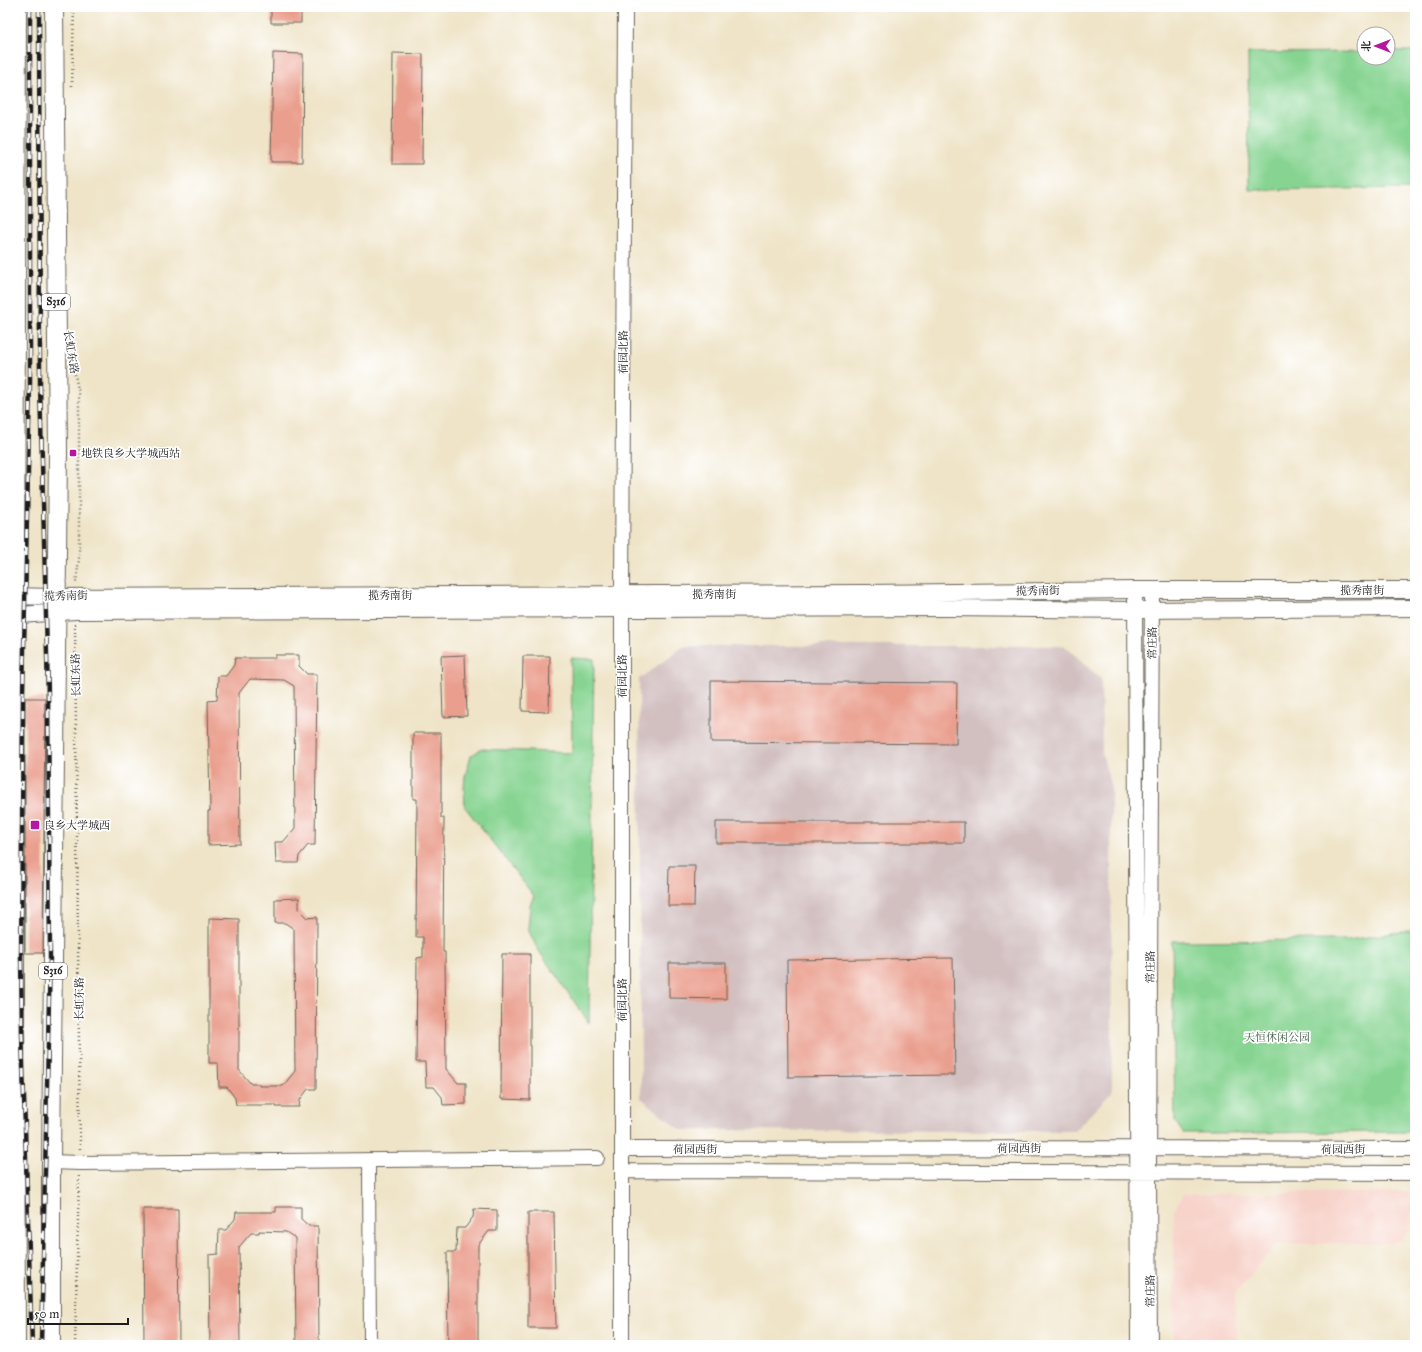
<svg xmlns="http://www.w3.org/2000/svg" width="1422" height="1352" font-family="'IM FELL Great Primer','Noto Serif SC',serif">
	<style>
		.built { fill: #f7d1c8 }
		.industrial { fill: #d2bfc0 }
		.green { fill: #87d492; stroke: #527857 }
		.building { fill: #ea9f8e }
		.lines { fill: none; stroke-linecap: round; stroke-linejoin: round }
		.minor-casing { stroke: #666258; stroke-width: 14 }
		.tertiary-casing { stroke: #666258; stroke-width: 16 }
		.secondary-casing { stroke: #666258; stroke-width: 18 }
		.primary-casing { stroke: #666258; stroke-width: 20 }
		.path { stroke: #666258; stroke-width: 2.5; stroke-dasharray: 1 3; stroke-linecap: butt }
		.minor { stroke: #fff; stroke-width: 12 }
		.tertiary { stroke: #fff; stroke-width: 14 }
		.secondary { stroke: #fff; stroke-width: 16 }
		.primary { stroke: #fff; stroke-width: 18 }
		.rail-casing { stroke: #1c1c1c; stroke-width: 4.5 }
		.rail { stroke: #fff; stroke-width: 3; stroke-dasharray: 9; stroke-linecap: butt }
		.poi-dot { fill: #b5179e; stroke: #fff; stroke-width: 1.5 }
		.labels { text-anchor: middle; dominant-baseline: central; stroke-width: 3.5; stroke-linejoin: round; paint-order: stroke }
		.shield { fill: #fff; stroke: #606060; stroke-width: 1 }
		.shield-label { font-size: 10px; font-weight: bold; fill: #1c1c1c }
		.street-label { font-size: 11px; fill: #1c1c1c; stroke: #fff }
		.poi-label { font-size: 11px; fill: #1c1c1c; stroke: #fff; text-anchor: start }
		.park-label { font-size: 11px; fill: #415c45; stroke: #fff }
	</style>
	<rect width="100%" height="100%" fill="#fff"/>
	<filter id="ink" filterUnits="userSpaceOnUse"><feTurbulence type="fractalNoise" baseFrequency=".025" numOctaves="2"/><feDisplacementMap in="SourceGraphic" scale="8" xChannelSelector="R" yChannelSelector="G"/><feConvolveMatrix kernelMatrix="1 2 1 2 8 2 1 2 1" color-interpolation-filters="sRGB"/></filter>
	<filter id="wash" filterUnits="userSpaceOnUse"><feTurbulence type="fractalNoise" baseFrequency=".012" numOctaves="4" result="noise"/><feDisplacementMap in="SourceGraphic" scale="16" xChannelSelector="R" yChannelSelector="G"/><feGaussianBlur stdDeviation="0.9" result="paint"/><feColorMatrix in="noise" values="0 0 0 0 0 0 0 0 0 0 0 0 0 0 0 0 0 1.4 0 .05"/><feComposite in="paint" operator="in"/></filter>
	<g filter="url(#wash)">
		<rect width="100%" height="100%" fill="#efe4c8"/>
		<path class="built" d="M1415,1192V1210L1411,1212L1408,1230L1400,1243L1276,1244L1235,1293L1236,1345H1174V1210L1184,1194Z"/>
		<path class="industrial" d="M684,646H1065L1101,679L1102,753L1111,788L1112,1092L1074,1131L681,1130L641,1098L639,679Z"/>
		<path class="green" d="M1388,51H1415V188L1249,190L1248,53L1364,52V58H1388Z
			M571,658L594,659L589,1023L537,948L528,929L530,905L534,896L465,807L464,788L465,776L471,756L481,749L572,753Z
			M1407,931H1415V1132L1183,1133L1175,1121L1172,941L1348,940Z"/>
		<g id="blocks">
			<path class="building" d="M271,7H301V23H271Z
				M273,53L303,54L302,162H271Z
				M393,53L423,54L422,164H392Z
				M275,655H299V666L307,674H317L315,845H308L299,856L298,863H276L275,842H283L295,828L294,686L284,680L250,679L239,693L240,844L208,845V811H210L208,701L217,700L218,676H226L234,665L235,658H275Z
				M465,655L467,716L443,717L441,656Z
				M523,656H550L549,712L522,711Z
				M711,681L957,683L956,744L711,742Z
				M25,698H45L43,953H25Z
				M413,733H441V818H444L443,952H445L446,1069L458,1083H466V1104L443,1105L442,1097L434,1087H426L425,1062H416L417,958L423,957V937H416L417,799H413Z
				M716,822H964V843H716Z
				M669,866H695L694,906H668Z
				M299,898V910L307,918L317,917L316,1089H308L300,1100L299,1107H276V1105H236L235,1098L227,1087H219L218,1063H209V918L239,919V1070L251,1084H259V1086H283L295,1071L294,929L285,923H275V899Z
				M502,954H530V1100L501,1099Z
				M953,958L955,1075L788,1077L787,960Z
				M669,963H726V999L669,998Z
				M276,1207H301V1219L309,1226H318L319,1345H296L295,1238L286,1232L259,1231V1233H251L239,1247L240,1345H210L209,1255L218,1254L219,1230H226L235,1219L236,1212H276Z
				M143,1209H178L179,1345H144Z
				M474,1209L497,1210V1231H489L478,1245V1345H448L447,1252H456L457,1228H465L473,1217Z
				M528,1212H554L556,1328H528Z"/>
		</g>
	</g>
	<g filter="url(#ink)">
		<use href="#blocks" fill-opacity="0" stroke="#666258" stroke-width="1"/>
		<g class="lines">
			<g class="minor-casing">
				<path id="minor" d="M369,1160L370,1345"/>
			</g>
			<g class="tertiary-casing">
				<path id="tertiary" d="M1135,590L1138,1345
					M622,1149L1149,1148L1415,1149
					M51,1162L80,1163L597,1158
					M622,1171L1415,1173
					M622,1345V594L625,7
					M1150,1345L1149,1172L1152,590"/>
			</g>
			<g class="secondary-casing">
				<path id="secondary" d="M7,596L57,597L866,593L1135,590H1415
					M7,616L75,611L944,608L1136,610L1415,608"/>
			</g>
			<g class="primary-casing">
				<path id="primary" d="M16,1345L14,636L15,616L17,7
					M51,1345V1162L58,453L54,7"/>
			</g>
			<path class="path" d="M72,86L74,7
				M74,370L79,394V559L76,583
				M75,624L80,1151
				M75,1345L79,1176"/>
			<use href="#minor" class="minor"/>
			<use href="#tertiary" class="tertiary"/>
			<use href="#secondary" class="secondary"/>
			<use href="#primary" class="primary"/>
			<g class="rail-casing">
				<path id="rail" d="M30,7V383L23,693L21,957L22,1035L32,1345
					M39,7L40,384L48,693L50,956L41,1345"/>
			</g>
			<use href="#rail" class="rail"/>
		</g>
	</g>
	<g class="poi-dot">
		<rect x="69" y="449" width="8" height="8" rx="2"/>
		<rect x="30" y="820" width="10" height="10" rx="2"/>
	</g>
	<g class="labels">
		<g class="shield">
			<rect x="42" y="294" width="28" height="16" rx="3"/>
			<rect x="39" y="963" width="28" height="16" rx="3"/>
		</g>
		<g class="shield-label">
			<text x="56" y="302">S316</text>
			<text x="53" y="971">S316</text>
		</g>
		<g class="street-label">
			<text transform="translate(71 352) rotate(81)">长虹东路</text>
			<text transform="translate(623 352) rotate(-90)">荷园北路</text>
			<text x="1362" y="590">揽秀南街</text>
			<text transform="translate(1038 591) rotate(-1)">揽秀南街</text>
			<text x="714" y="594">揽秀南街</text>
			<text x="390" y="595">揽秀南街</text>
			<text transform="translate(66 596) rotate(-1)">揽秀南街</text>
			<text transform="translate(1152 643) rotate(-90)">常庄路</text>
			<text transform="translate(76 675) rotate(-91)">长虹东路</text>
			<text transform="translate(622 676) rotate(-90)">荷园北路</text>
			<text transform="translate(1150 967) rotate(-90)">常庄路</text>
			<text transform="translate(79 999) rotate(-90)">长虹东路</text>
			<text transform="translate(622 1000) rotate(-90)">荷园北路</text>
			<text x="1019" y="1148">荷园西街</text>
			<text x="695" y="1149">荷园西街</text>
			<text x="1343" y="1149">荷园西街</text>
			<text transform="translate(1150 1291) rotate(-90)">常庄路</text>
		</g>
		<g class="poi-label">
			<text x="81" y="453">地铁良乡大学城西站</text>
			<text x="44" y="825">良乡大学城西</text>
		</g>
		<g class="park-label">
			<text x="1277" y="1037">天恒休闲公园</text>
		</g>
	</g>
	<rect width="1422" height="1352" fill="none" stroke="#fff" stroke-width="24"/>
	<g transform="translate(1376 46) rotate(270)"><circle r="19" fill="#ffffff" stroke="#a4a4a4"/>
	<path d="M0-3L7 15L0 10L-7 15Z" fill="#b5179e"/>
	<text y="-6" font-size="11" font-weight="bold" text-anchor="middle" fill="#1c1c1c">北</text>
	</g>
	<path d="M28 1318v6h100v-6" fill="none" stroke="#1c1c1c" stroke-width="2"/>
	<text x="34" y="1318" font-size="12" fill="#1c1c1c" stroke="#ffffff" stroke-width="3" paint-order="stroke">50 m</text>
</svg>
